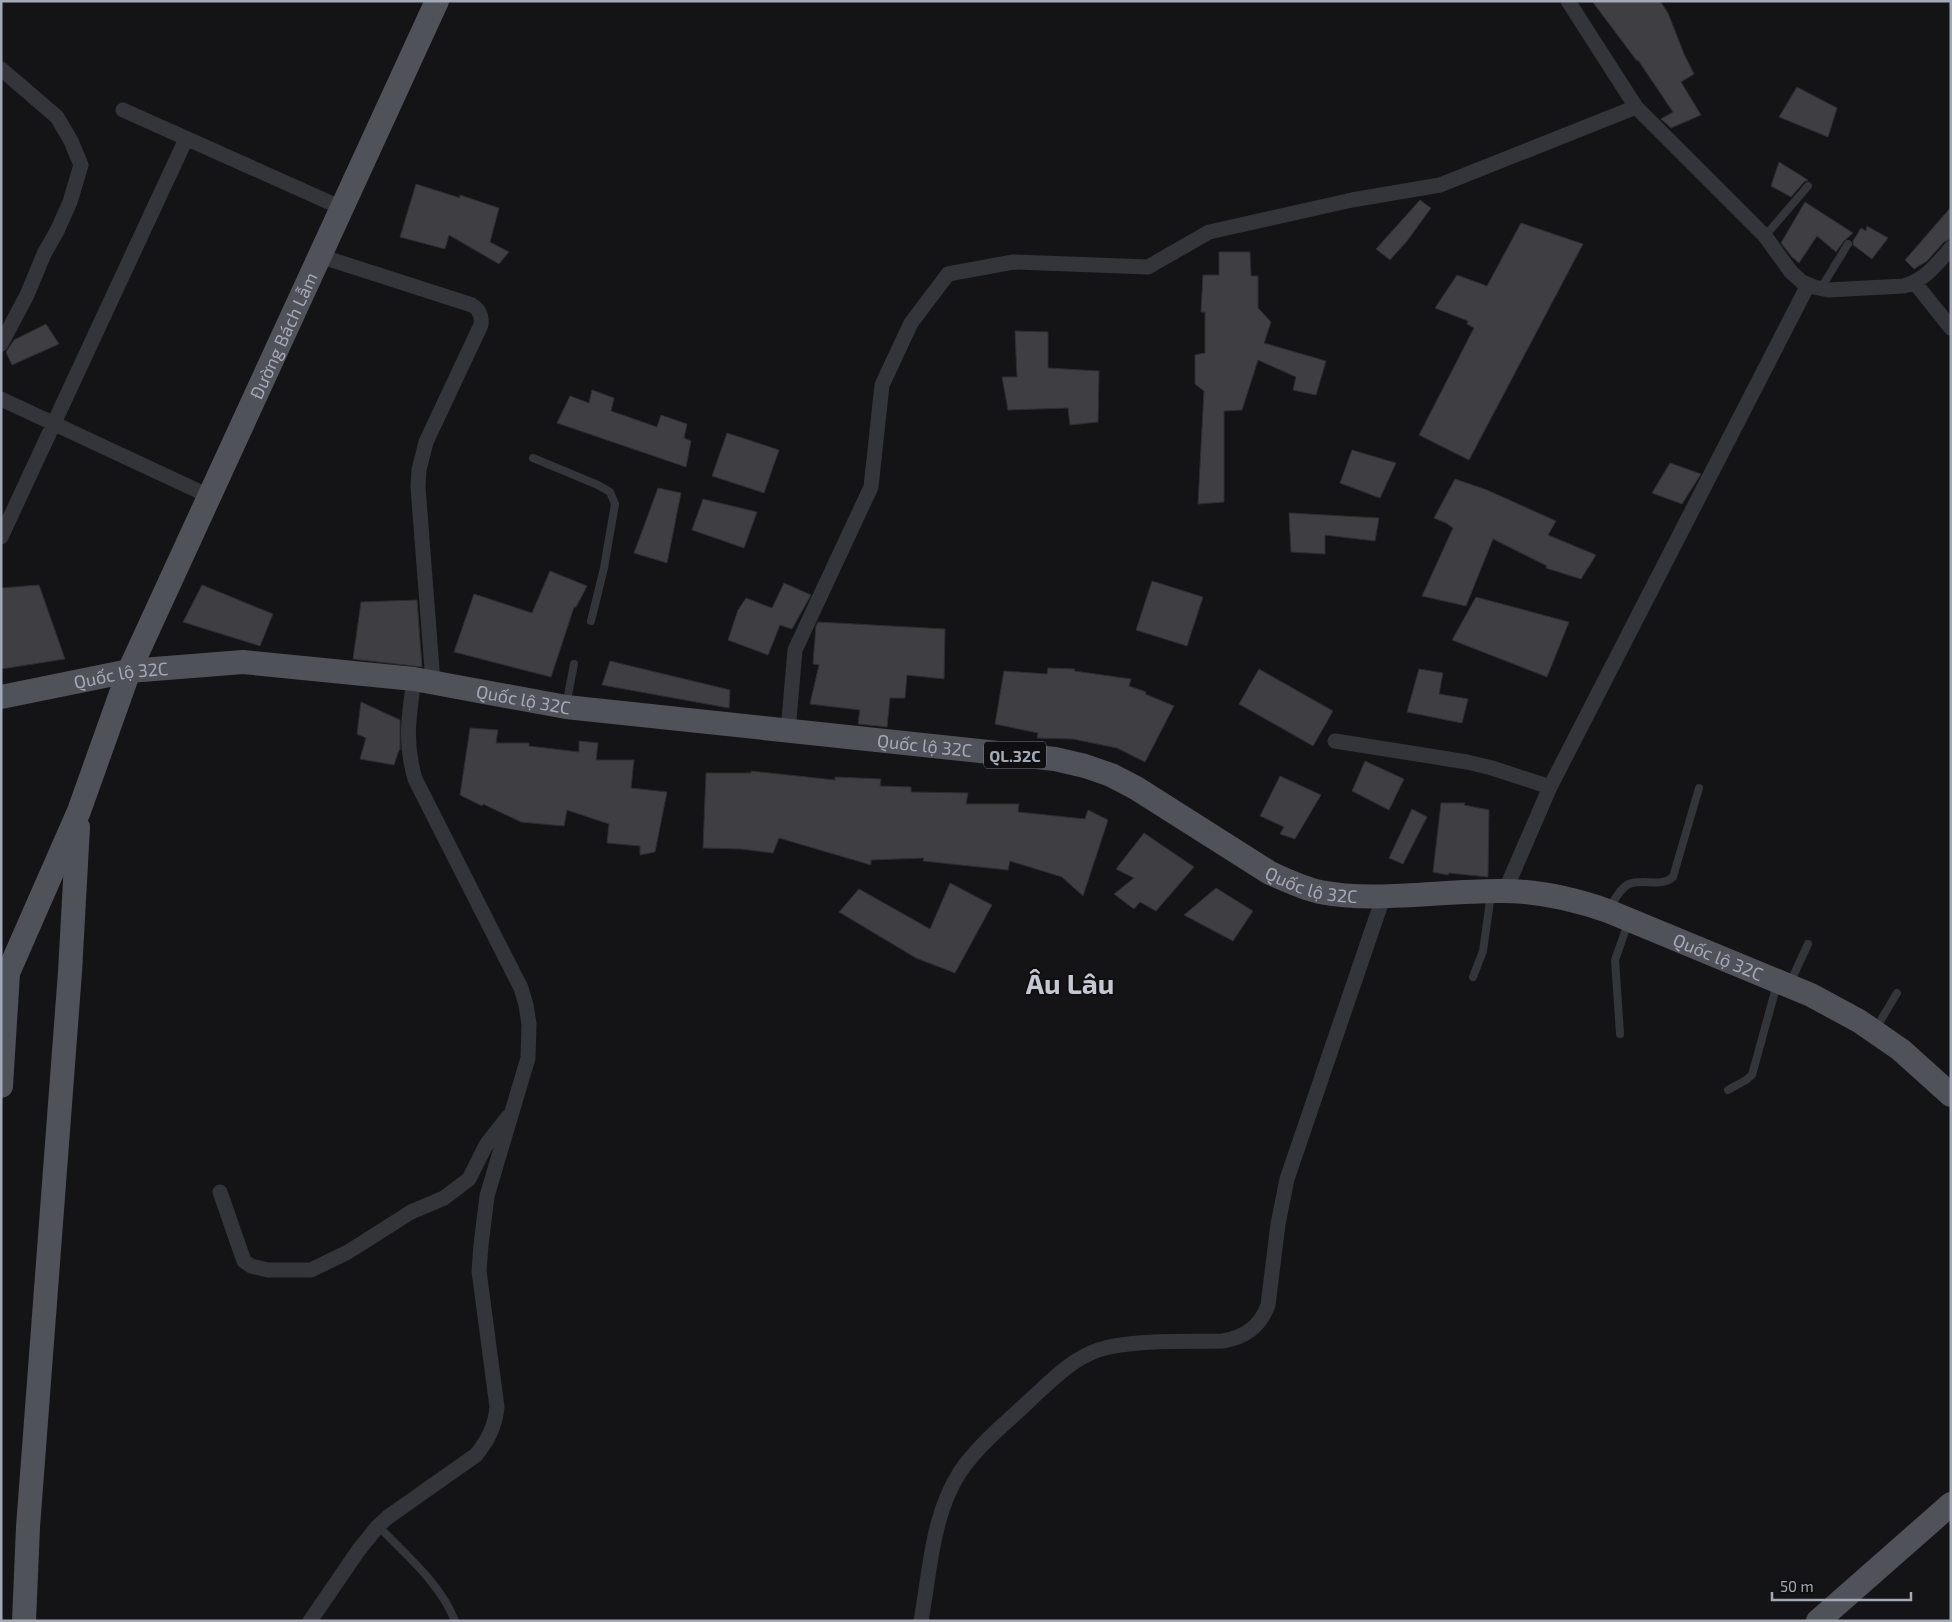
<svg xmlns="http://www.w3.org/2000/svg" width="1952" height="1622" font-family="'Exo 2',sans-serif">
	<style>
		.building { fill: #3e3e43; stroke: #2e2d32 }
		.lines { fill: none; stroke-linecap: round; stroke-linejoin: round }
		.lane { stroke: #34353b; stroke-width: 8 }
		.street { stroke: #34353b; stroke-width: 15 }
		.primary { stroke: #50525a; stroke-width: 24 }
		.labels { text-anchor: middle; dominant-baseline: central; stroke-width: 4; stroke-linejoin: round; paint-order: stroke }
		.shield { fill: #0f0f11; stroke: #777b85; stroke-width: 1 }
		.shield-label { font-size: 16px; font-weight: bold; fill: #a4a9b7 }
		.street-label { font-size: 18px; fill: #a4a9b7; stroke: #0f0f11 }
		.town-label { font-size: 28px; font-weight: bold; fill: #c5c8d3; stroke: #0f0f11 }
	</style>
	<rect width="100%" height="100%" fill="#141416"/>
	<path class="building" d="M1592,1H1660L1668,13L1684,54L1694,74L1681,82L1701,115L1671,128L1661,119L1673,112L1638,60L1637,61Z
		M1797,87L1837,108L1828,137L1779,117Z
		M1779,162L1808,180L1804,182L1791,197L1771,186Z
		M416,184L460,198V195L499,208L490,242L509,252L499,264L449,235L445,249L400,237Z
		M1420,200L1431,208L1407,241L1390,260L1376,249Z
		M1805,202L1853,233L1844,241L1836,252L1817,236L1799,263L1792,257L1781,243Z
		M1951,207V239L1944,242L1927,261L1914,269L1905,260Z
		M1521,223L1583,244L1469,460L1419,435L1474,328L1467,324L1468,321L1435,308L1457,275L1487,286Z
		M1867,226L1888,238L1872,259L1853,245V241L1861,228L1866,231Z
		M1219,252H1250L1251,276H1258V308L1271,322L1264,343L1326,361L1316,395L1293,390L1296,377L1258,360L1242,410L1224,411V502L1198,504L1204,391L1195,384V355L1205,353V312H1201L1203,275H1219Z
		M46,324L59,344L12,365L6,352L14,340Z
		M1015,331L1048,332V368L1099,371L1098,422L1070,425L1068,408L1008,410L1002,377H1017Z
		M592,390L614,398L611,411L657,427L661,415L687,424L684,438L691,441L686,467L557,423L570,396L589,403Z
		M727,433L779,450L764,493L712,476Z
		M1352,450L1396,463L1380,498L1340,483Z
		M1670,463L1701,474L1682,504L1652,493Z
		M1455,479L1487,490L1556,521L1548,535L1596,555L1581,579L1546,568L1547,566L1493,539L1466,606L1422,596L1453,528L1446,523L1434,518Z
		M658,488L681,493L667,563L634,553Z
		M703,499L757,512L744,548L692,530Z
		M1289,513L1379,518L1375,541L1325,535V554L1291,552Z
		M550,571L587,586L576,607H574L551,677L454,652L474,594L532,613Z
		M1152,581L1203,597L1187,646L1136,630Z
		M784,583L811,595L792,629L780,625L768,655L728,640L738,610L746,598L772,608Z
		M39,585L65,659L1,669V588Z
		M202,585L273,614L260,646L183,622Z
		M1476,597L1569,622L1547,677L1452,640Z
		M417,600L422,667L353,659L361,602Z
		M818,622L945,629L944,679L907,675L905,698H890L887,727L858,724L860,710L810,704L819,665L813,664L816,626Z
		M610,661L730,690L729,708L602,685Z
		M1048,668L1075,669L1074,671L1131,679L1129,686L1146,692L1145,694L1174,706L1145,762L1117,748L1073,739L1037,738L1038,733L995,724L1004,671L1047,674Z
		M1259,669L1333,711L1313,746L1239,704Z
		M1419,669L1443,673L1439,694L1468,699L1462,723L1407,712Z
		M361,702L400,720V750H399L394,765L360,759L366,738L357,734Z
		M470,728L498,730L496,743H529V746L579,752V741L598,743L596,760H634L631,788L667,792L655,852L640,855V846L607,843L609,824L567,810L564,826L521,822L483,804L482,806L460,795Z
		M1365,761L1404,779L1389,810L1352,791Z
		M751,771L835,780V777L881,779L880,786L911,787V792L968,793L966,804H1019L1018,812L1085,819L1088,810L1108,820L1083,896L1062,877L1010,861L1008,870L923,861L924,858L871,860V865L779,838L773,853L741,849L703,848L706,773H751Z
		M1280,776L1321,795L1295,839L1280,834L1284,827L1260,816Z
		M1441,803H1465L1464,805L1489,810L1488,877L1449,873L1448,875L1433,872Z
		M1412,809L1427,817L1403,864L1389,858Z
		M1144,833L1194,867L1156,911L1140,902L1134,909L1114,894L1134,878L1116,869Z
		M950,883L992,905L955,973L916,958L839,912L859,889L930,929Z
		M1216,888L1253,911L1233,941L1184,915Z"/>
	<g class="lines">
		<path class="lane" d="M1765,236L1808,186
			M1821,288L1848,244
			M533,458L598,485L610,492L615,504L604,568L591,621
			M566,705L574,664
			M1609,909C1614,901 1620,888 1629,884C1643,878 1661,888 1673,877L1699,788
			M1473,977L1483,951L1491,894
			M1790,983L1808,944
			M1875,1030L1897,993
			M1620,1034L1615,960L1628,923
			M1728,1090L1746,1080L1752,1075L1777,984
			M378,1526C405,1554 441,1584 455,1621"/>
		<path class="street" d="M1568,1L1636,107L1765,236L1791,272L1802,282L1814,287L1828,290L1904,286C1925,280 1936,265 1951,248
			M1,69L57,117L71,141L81,165L70,202L57,231L44,254L27,295L1,344
			M123,110L342,208
			M320,256L472,305C480,310 482,316 481,325L426,442L419,470L418,487L433,682
			M1915,283L1951,328
			M1,399L209,496
			M1,537L186,139
			M788,731L795,650L871,487L882,385L911,323L948,274L1013,262L1148,267L1209,232L1352,200L1440,185L1636,107
			M1335,741L1467,762L1492,768L1550,787
			M1505,891L1550,787L1808,285
			M220,1192L244,1261L251,1266L268,1270H311L348,1252L411,1212L444,1198L469,1179L486,1145L508,1117
			M310,1621L358,1551L378,1526L388,1517L476,1455C488,1440 495,1427 497,1407L479,1271L481,1245L487,1196L528,1058L529,1024L526,1005L521,988L415,779C404,740 409,717 414,679
			M921,1621C930,1571 932,1515 960,1472C978,1445 1006,1423 1029,1401C1051,1381 1070,1360 1098,1350C1131,1339 1187,1342 1223,1341C1245,1337 1260,1327 1268,1305L1278,1224L1287,1179L1384,895"/>
		<g class="primary">
			<path id="s1" d="M1,697L129,671L243,662L414,679L566,707L1055,759L1085,766L1111,775L1136,788L1270,873C1286,880 1302,888 1320,892C1376,903 1445,890 1503,891C1539,891 1574,899 1608,911L1811,995L1859,1021L1901,1050L1951,1095"/>
			<path id="s2" d="M1,1086L8,973L79,811L129,671L437,1"/>
			<path d="M24,1621L28,1527L70,972L78,827"/>
			<path d="M1818,1621L1951,1504"/>
		</g>
	</g>
	<g class="labels">
		<rect class="shield" x="984" y="741.5" width="62" height="27" rx="4"/>
		<g class="shield-label">
			<text x="1015" y="755">QL.32C</text>
		</g>
		<g class="street-label">
			<text stroke="none"><textPath href="#s2" startOffset="808">Đường Bách Lẫm</textPath></text>
			<text stroke="none"><textPath href="#s1" startOffset="122">Quốc lộ 32C</textPath></text>
			<text stroke="none"><textPath href="#s1" startOffset="528">Quốc lộ 32C</textPath></text>
			<text stroke="none"><textPath href="#s1" startOffset="932">Quốc lộ 32C</textPath></text>
			<text stroke="none"><textPath href="#s1" startOffset="1352">Quốc lộ 32C</textPath></text>
			<text stroke="none"><textPath href="#s1" startOffset="1772">Quốc lộ 32C</textPath></text>
		</g>
		<g class="town-label">
			<text x="1070" y="983">Âu Lâu</text>
		</g>
	</g>
	<rect width="1952" height="1622" fill="none" stroke="#a4a9b7" stroke-width="5"/>
	<path d="M1772 1592v8h139v-8" fill="none" stroke="#a4a9b7" stroke-width="2.5"/>
	<text x="1780" y="1592" font-size="15" fill="#a4a9b7" stroke="#0f0f11" stroke-width="4" paint-order="stroke">50 m</text>
</svg>
